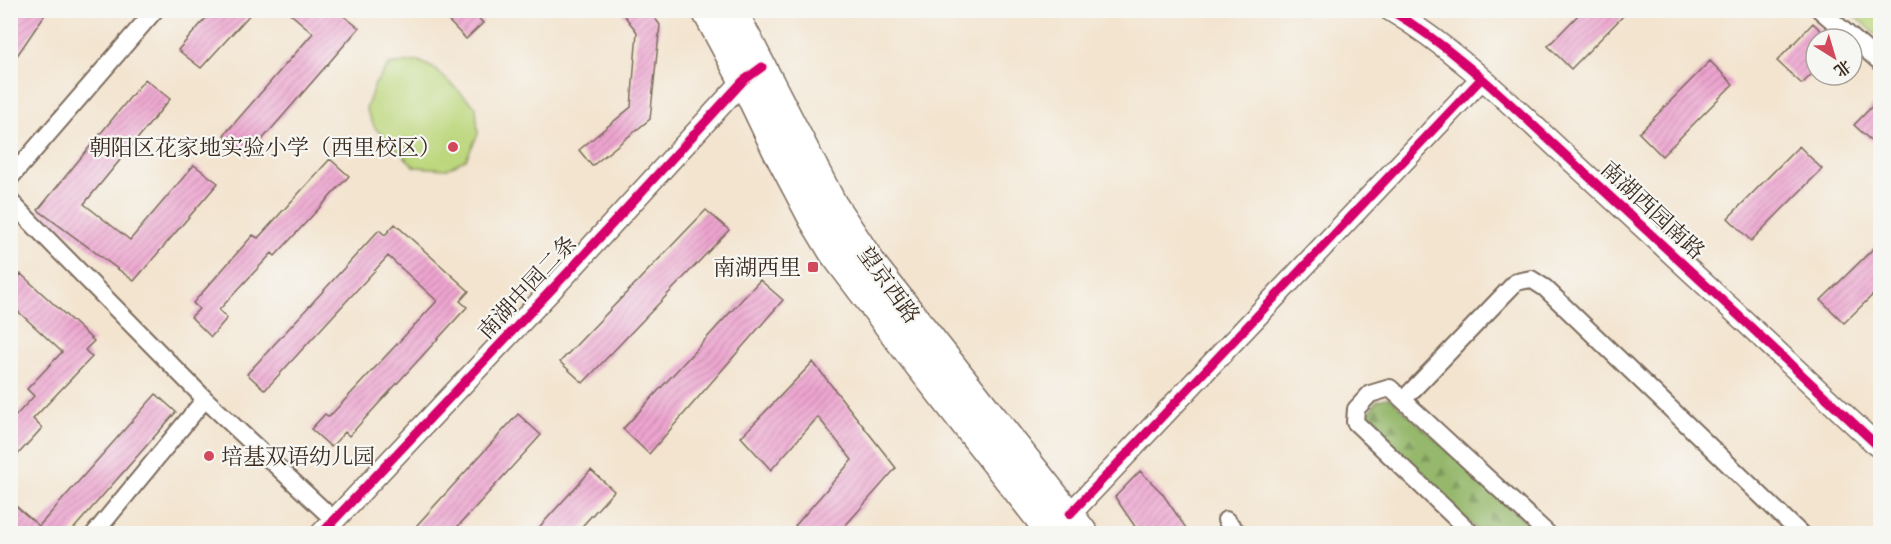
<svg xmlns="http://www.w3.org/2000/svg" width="1891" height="544" font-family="'EB Garamond','Noto Serif SC',serif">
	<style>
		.grass { fill: url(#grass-tufts); stroke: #7c804d; stroke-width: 1.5 }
		.forest { fill: url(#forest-firs); stroke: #687145; stroke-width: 1.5 }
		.pitch { fill: #bcd77c; stroke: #7c804d; stroke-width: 1.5 }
		.building { fill: url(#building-hatch) }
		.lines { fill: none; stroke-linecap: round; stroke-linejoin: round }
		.minor-casing { stroke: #7b6b5c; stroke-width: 20 }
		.tertiary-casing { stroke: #7b6b5c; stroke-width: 24 }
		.primary-casing { stroke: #7b6b5c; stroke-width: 30 }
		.minor { stroke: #fff; stroke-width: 16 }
		.tertiary { stroke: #fff; stroke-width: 21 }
		.primary { stroke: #fff; stroke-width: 27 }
		.cycleway-casing { stroke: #f6f6f2; stroke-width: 13 }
		.cycleway { stroke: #d6006c; stroke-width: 9 }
		.poi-dot { fill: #d1495b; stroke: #f6f6f2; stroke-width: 2 }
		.labels { text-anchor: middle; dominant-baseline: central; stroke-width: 4.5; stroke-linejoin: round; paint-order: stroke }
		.poi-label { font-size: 22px; fill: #3b2a1e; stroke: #f6f6f2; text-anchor: end }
		.street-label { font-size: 22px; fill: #3b2a1e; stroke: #f6f6f2 }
	</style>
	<defs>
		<pattern id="grass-tufts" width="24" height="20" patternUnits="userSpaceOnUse" patternTransform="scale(1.5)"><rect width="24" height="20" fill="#bcd77c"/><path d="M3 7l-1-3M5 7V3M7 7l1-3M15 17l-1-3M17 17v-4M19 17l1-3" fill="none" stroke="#a2b96b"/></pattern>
		<pattern id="forest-firs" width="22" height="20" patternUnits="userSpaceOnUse" patternTransform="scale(1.5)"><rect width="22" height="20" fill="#95b86c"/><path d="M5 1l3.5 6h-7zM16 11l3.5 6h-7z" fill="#7b9658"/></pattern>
		<pattern id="building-hatch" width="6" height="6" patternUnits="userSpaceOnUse" patternTransform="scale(1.5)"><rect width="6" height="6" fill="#eea5d0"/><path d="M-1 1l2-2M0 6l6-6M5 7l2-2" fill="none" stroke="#c287a8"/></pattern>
	</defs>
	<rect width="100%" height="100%" fill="#f6f6f2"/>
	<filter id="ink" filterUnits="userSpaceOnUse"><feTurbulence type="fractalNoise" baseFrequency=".0167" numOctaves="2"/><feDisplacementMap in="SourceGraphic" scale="12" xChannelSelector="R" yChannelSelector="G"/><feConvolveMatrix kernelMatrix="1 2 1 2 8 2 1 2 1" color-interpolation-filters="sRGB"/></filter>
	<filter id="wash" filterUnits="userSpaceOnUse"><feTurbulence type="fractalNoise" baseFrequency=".008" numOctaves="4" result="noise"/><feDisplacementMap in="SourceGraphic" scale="24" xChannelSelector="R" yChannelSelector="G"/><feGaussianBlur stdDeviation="1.35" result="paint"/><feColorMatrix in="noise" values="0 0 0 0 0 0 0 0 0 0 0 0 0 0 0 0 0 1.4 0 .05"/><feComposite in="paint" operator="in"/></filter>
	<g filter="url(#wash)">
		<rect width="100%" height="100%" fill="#f3e4cf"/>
		<path class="grass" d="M1848,11H1880V38Z"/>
		<path class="forest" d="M1389,397L1526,522L1524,533H1480L1370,430L1368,415L1376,401Z"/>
		<path class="pitch" d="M419,61L435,69L476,107L478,134L466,159L447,169L415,167L375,128L366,109L375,84L389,65Z"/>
		<g id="blocks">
			<path class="building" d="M10,10H48L10,66Z
				M213,10H254L201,68L178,50Z
				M286,10H336L359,28L248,156L224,135L313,33Z
				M438,10H471L483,23L466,39Z
				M620,10H649L660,25L650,119L592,166L579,150L631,107L637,32Z
				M1583,10H1629L1571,69L1548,46Z
				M1813,23L1829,39H1816V70L1802,84L1777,61Z
				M1710,61L1733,84L1662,156L1639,133Z
				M145,79L170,99L84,204L130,240L194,165L218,183L134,281L38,210Z
				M1881,97V150L1854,125Z
				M1799,146L1822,169L1751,241L1728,218Z
				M330,159L349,176L275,256L272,253L219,310L227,318L211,337L191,317L199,309L193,303L253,235L258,238Z
				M706,210L729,230L583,383L560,362Z
				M395,224L469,291L460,301L467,307L349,436L345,432L331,447L311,429L325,414L329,417L437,301L388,256L265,390L247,374L379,230L385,235Z
				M1881,241V287L1844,323L1821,300Z
				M21,274L94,341L85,350L92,357L33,419L42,428L10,463V422L34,396L27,389L62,352L10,304V286Z
				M760,280L783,300L649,454L623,429Z
				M813,362L896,468L838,534H802L795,526L852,460L818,417L771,470L741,437Z
				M156,394L176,412L69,534H10V501L39,526Z
				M518,414L541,435L451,534H426L417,525Z
				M591,470L614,491L575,534H533Z
				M1140,471L1162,493L1190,534H1140L1115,497Z"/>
		</g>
	</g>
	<g filter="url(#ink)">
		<use href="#blocks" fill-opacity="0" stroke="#7b6b5c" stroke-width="1.5"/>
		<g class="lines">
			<g class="minor-casing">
				<path id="minor" d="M1820,10L1880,62
					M10,178L155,10
					M10,201L205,399L334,520
					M1403,400L1516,282L1531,279L1545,288L1801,534
					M1226,520L1239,534
					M94,534L205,399
					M1472,534L1355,422L1356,409L1370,394L1390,388L1548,534"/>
			</g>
			<g class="tertiary-casing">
				<path id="tertiary" d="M1390,10C1459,51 1516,110 1575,164C1677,258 1779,353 1880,448
					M1070,514L1481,79
					M321,534L570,270L743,81L754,73"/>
			</g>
			<g class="primary-casing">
				<path id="primary" d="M705,10L743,81L776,150L813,220L833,253L904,347L1051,534
					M733,10L833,204L874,266L1085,534"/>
			</g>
			<use href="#minor" class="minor"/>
			<use href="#tertiary" class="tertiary"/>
			<use href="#primary" class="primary"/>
			<g class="cycleway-casing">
				<path id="cycleway" d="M1390,10C1459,51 1516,110 1575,164C1677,258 1779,353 1880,448
					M1070,514L1481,79
					M321,534L570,270L743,81L762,67"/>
			</g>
			<use href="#cycleway" class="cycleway"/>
		</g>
	</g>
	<g class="poi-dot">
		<circle cx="453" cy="147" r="6"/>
		<rect x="807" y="261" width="12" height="12" rx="3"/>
		<circle cx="209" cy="456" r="6"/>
	</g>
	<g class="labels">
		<g class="poi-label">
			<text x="441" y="147">朝阳区花家地实验小学（西里校区）</text>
			<text x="801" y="267">南湖西里</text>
			<text x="221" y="456" text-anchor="start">培基双语幼儿园</text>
		</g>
		<g class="street-label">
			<text transform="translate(1653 210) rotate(43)">南湖西园南路</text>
			<text transform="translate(889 285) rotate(54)">望京西路</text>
			<text transform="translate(527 287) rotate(-47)">南湖中园二条</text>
		</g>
	</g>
	<rect width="1891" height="544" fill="none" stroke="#f6f6f2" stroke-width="36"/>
	<g transform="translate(1834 57) rotate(143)"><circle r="28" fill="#f6f6f2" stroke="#aba49d" stroke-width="1.5"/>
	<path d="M0-4.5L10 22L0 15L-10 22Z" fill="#d1495b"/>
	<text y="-9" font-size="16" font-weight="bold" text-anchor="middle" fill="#3b2a1e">北</text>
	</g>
</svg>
